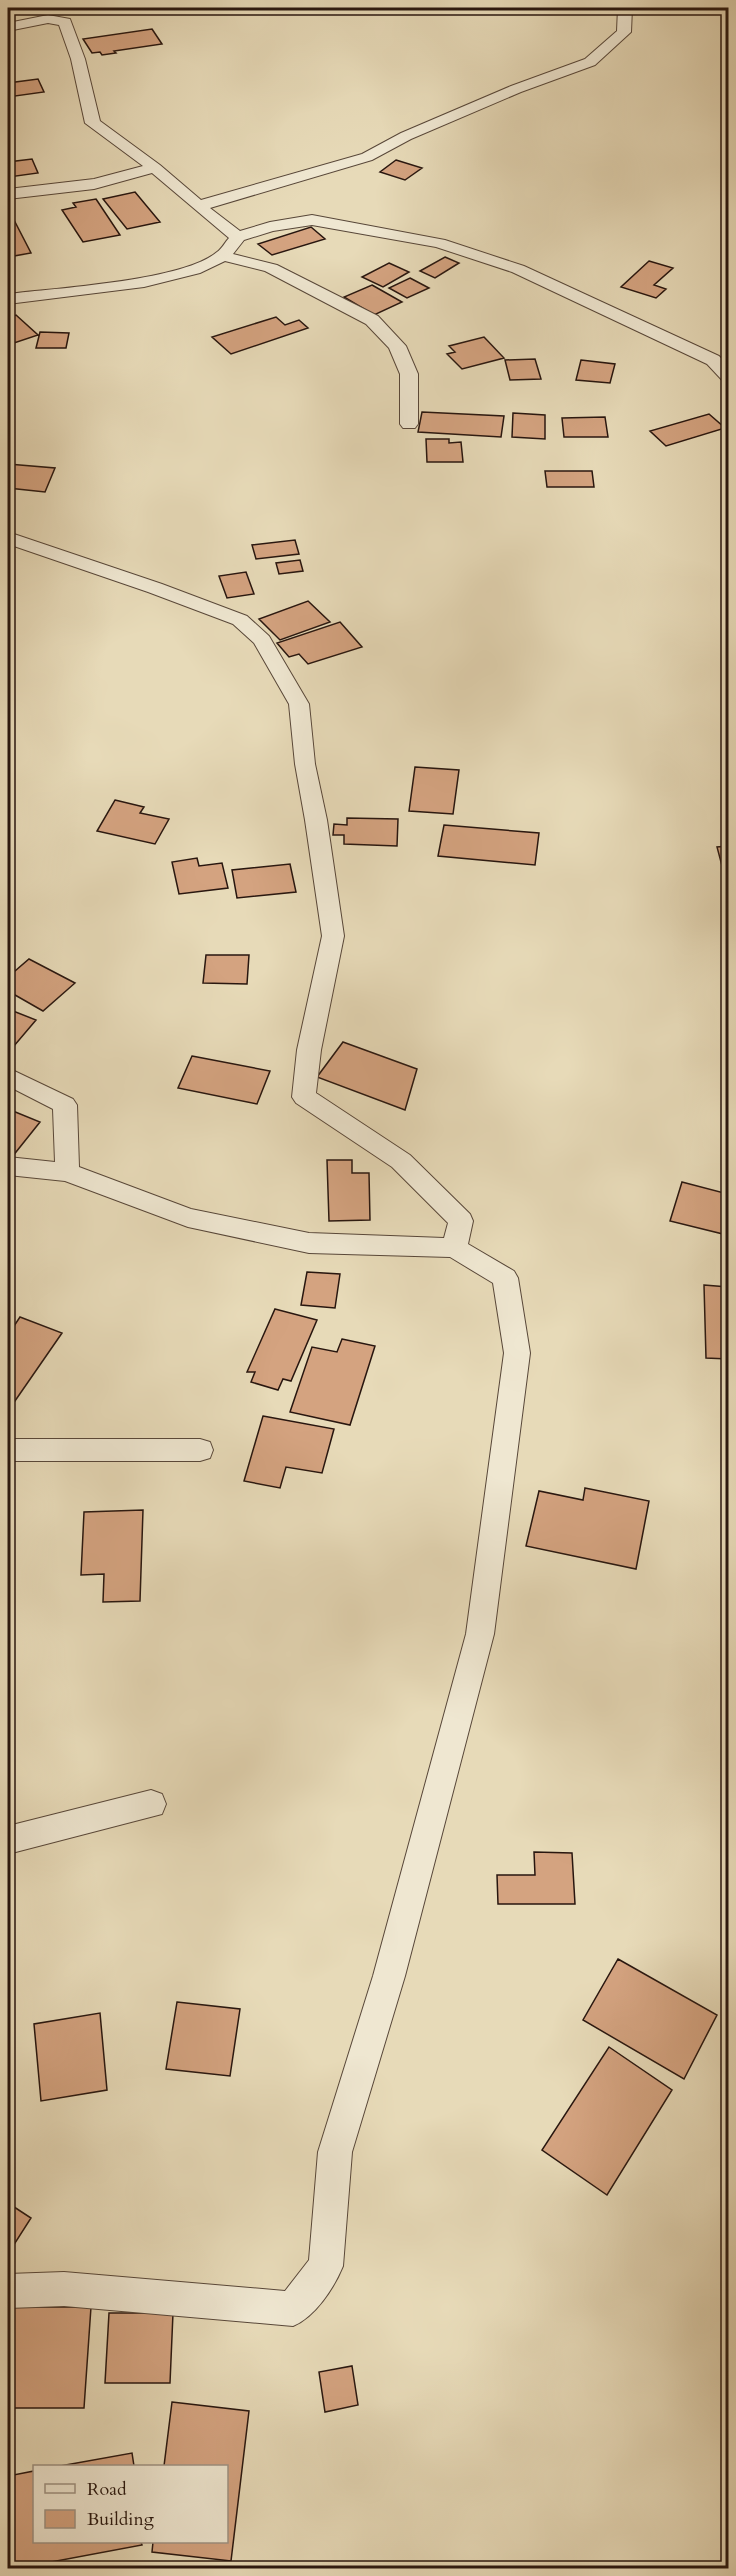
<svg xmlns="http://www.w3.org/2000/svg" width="736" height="2576" font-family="Cardo,serif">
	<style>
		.building { fill: #d4a380; stroke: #28160f; stroke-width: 1.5 }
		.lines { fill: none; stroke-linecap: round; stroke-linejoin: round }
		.minor-casing { stroke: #584739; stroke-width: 2 }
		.minor { fill: #efe7d1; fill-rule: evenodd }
	</style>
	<rect width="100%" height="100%" fill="#e7dab8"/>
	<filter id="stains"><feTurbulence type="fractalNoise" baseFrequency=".00333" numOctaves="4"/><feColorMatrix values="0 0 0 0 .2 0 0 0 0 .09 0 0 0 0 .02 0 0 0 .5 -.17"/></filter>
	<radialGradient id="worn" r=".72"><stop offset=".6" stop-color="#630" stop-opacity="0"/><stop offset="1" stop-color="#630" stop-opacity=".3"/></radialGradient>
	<path class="building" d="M152,29L162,44L114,51L116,53L102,55L100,52L92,53L83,39Z
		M38,79L44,92L8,97V83Z
		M32,159L38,173L9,177L8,162Z
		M396,160L422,168L405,180L380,172Z
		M135,192L160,222L127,229L103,199Z
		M96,199L120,235L83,242L62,210L76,207L73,203Z
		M13,218L31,253L8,257V219Z
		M311,227L325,239L272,255L258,244Z
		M445,257L459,263L435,278L420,271Z
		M649,261L673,268L654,285L666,289L656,298L621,287Z
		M389,263L409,272L383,287L362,277Z
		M410,278L429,288L407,298L389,288Z
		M372,285L402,302L374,315L344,297Z
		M16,315L38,335L8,345V318Z
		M276,317L285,325L299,320L308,328L231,354L212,337Z
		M40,332L69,333L66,348H36Z
		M484,337L504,358L462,369L447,354L455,352L449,346Z
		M535,359L541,379L510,380L505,360Z
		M581,360L615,364L610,383L576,380Z
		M422,412L504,416L501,437L418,432Z
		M513,413L545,415V439L512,437Z
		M709,414L725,428L666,446L650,431Z
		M605,417L608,437H564L562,418Z
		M426,439H449V443L461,442L463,462H427Z
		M8,464L55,468L45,492L8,488Z
		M545,471H592L594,487H547Z
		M295,540L299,554L256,559L252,545Z
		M300,560L303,571L279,574L276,563Z
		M724,569H728V596H725Z
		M246,572L254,594L227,598L219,576Z
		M308,601L330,622L280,640L259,619Z
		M340,622L362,647L308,664L299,654L289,657L277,643Z
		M415,767L459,770L453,814L409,811Z
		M115,800L144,807L140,813L169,819L155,844L97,831Z
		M347,818L398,819L397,846L344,844V835H333L334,824L347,825Z
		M444,825L539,833L535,865L438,856Z
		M728,846V880L726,881L717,847Z
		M197,858L199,866L222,863L228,888L179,894L172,862Z
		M290,864L296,892L237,898L232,870Z
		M206,955H249L247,984L203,983Z
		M29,959L75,983L43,1011L8,991V977Z
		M8,1009L36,1020L8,1053Z
		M343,1042L417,1069L405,1110L317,1077Z
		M192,1056L270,1071L257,1104L178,1088Z
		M8,1109L40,1122L8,1162Z
		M327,1160H352V1173H369L370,1220L329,1221Z
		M682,1182L728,1194V1216L723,1234L670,1221Z
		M307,1272L340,1274L335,1308L301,1305Z
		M704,1285L728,1287V1359L706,1358Z
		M275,1309L317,1320L291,1381L283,1379L278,1390L251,1382L255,1372H247Z
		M20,1317L62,1333L8,1411V1335Z
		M342,1339L375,1346L350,1425L290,1412L312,1347L337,1352Z
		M263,1416L334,1429L322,1473L286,1467L280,1488L244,1481Z
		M585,1488L649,1501L636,1569L526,1546L539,1491L583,1500Z
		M143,1510L140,1601L103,1602L104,1574L81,1575L84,1512Z
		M534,1852L572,1853L575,1904H498L497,1875H535Z
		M618,1959L717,2015L684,2079L583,2020Z
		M177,2002L240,2009L230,2076L166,2069Z
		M100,2013L107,2090L41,2101L34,2024Z
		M609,2047L672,2090L607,2195L542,2150Z
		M8,2203L31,2218L8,2254Z
		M10,2307H91L84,2408H8Z
		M109,2313H173L170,2383H105Z
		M352,2366L358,2405L325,2412L319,2372Z
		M172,2402L249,2411L231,2561L152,2552L153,2542H226V2466H164Z
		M132,2453L134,2466H60Z
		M34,2471V2542H141L142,2545L19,2568H8V2476Z"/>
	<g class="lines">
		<g class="minor-casing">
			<path id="minor" d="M618,8H632L631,32L595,65L521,92L411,139L372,160L210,208L240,231L270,222L312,215L445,240L524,266L719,356L728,366V381L722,380L707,364L512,272L436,247L312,225L273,231L244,240L233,254L277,265L378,316L406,346L418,374V424L415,428H403L400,424V374L389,348L366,324L265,271L225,261L200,273L144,287L8,304V294C56,288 183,281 217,252C222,249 225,242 229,238L152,173L94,189L8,199V189L94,179L143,166L85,123L71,59L59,25L48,23L8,31V23L48,15L70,19L85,59L100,121L160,165L201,200L362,154L401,133L511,86L585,59L617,31Z
				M8,532L162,584L247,616L269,636L309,704L315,764L327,820L344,936L321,1050L316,1093L410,1155L470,1214L473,1221L468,1244L514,1271L518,1278L530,1353L494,1634L405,1976L352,2152L343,2266C334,2288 315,2317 293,2326L64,2306L8,2308V2274L64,2272L285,2291L309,2260L318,2152L373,1976L466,1634L504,1353L493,1283L450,1257L309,1253L188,1227L65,1181L8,1175V1157L55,1162L53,1109L8,1086V1068L73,1099L77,1105L79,1167L191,1209L309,1233L444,1238L448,1223L392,1167L296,1103L292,1097L297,1050L322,936L305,820L295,764L289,704L254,643L233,624L148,592L8,544Z
				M8,1439H200L210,1442L213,1450L210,1458L200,1461H8Z
				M151,1790L162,1794L166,1804L162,1814L8,1854V1826Z"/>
		</g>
		<use href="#minor" class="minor"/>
	</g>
	<rect width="736" height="2576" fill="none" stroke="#e7dab8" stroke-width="30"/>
	<rect x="9" y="9" width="718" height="2558" fill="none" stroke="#28160f" stroke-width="3"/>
	<rect x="15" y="15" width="706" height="2546" fill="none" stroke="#28160f" stroke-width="1.5"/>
	<rect x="33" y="2465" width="195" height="78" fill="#efe7d1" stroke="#9f9383" stroke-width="1.5"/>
	<rect x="45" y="2484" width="30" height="9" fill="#efe7d1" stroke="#9f9383" stroke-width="1.5"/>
	<text x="87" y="2495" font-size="18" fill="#28160f">Road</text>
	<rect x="45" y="2510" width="30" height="18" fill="#d4a380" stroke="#9f9383" stroke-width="1.5"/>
	<text x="87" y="2525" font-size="18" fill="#28160f">Building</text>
	<rect width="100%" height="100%" filter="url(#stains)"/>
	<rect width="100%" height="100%" fill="url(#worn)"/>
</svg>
